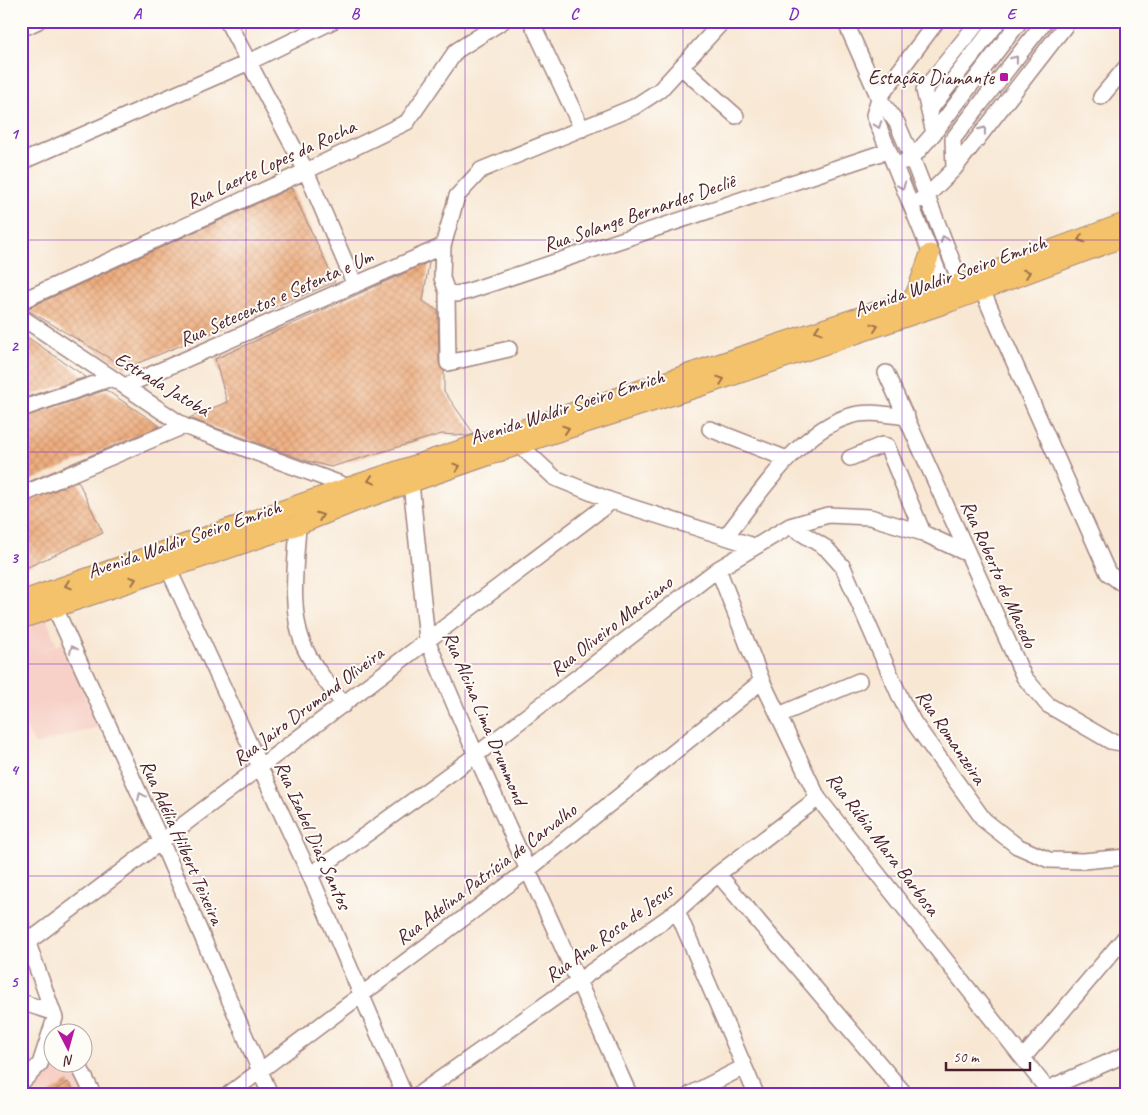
<svg xmlns="http://www.w3.org/2000/svg" width="1148" height="1115" font-family="Caveat,sans-serif">
	<style>
		.built { fill: #f7d1c7 }
		.building { fill: url(#building-cross-hatch) }
		.lines { fill: none; stroke-linecap: round; stroke-linejoin: round }
		.minor-casing { stroke: #a1837f; stroke-width: 18 }
		.major-casing { stroke: #a1837f; stroke-width: 21 }
		.minor { stroke: #fff; stroke-width: 15 }
		.major { stroke: #f3c26a; stroke-width: 19 }
		.oneway { stroke: #ae9aa0 }
		.oneway2 { stroke: #9e704a }
		.grid { fill: none; stroke: #7b2cbf; stroke-width: 1; stroke-opacity: 0.55 }
		.poi-dot { fill: #b5179e; stroke: #fdfcf7; stroke-width: 2 }
		.labels { text-anchor: middle; dominant-baseline: central; stroke-width: 4; stroke-linejoin: round; paint-order: stroke }
		.poi-label { font-size: 20px; fill: #4a1f2b; stroke: #fdfcf7; text-anchor: end }
		.street-label { font-size: 20px; fill: #4a1f2b; stroke: #fdfcf7 }
		.neatline { fill: none; stroke: #7b2cbf; stroke-width: 2 }
		.grid-label { font-size: 16px; text-anchor: middle; font-weight: bold; fill: #7b2cbf }
	</style>
	<defs>
		<pattern id="building-cross-hatch" width="8" height="8" patternUnits="userSpaceOnUse" patternTransform="scale(1.25)"><rect width="8" height="8" fill="#edad7f"/><path d="M0 0l8 8M0 8l8-8" fill="none" stroke="#cd946e"/></pattern>
	</defs>
	<rect width="100%" height="100%" fill="#fdfcf7"/>
	<filter id="ink" filterUnits="userSpaceOnUse"><feTurbulence type="fractalNoise" baseFrequency=".02" numOctaves="2"/><feDisplacementMap in="SourceGraphic" scale="10" xChannelSelector="R" yChannelSelector="G"/><feConvolveMatrix kernelMatrix="1 2 1 2 8 2 1 2 1" color-interpolation-filters="sRGB"/></filter>
	<filter id="wash" filterUnits="userSpaceOnUse"><feTurbulence type="fractalNoise" baseFrequency=".0096" numOctaves="4" result="noise"/><feDisplacementMap in="SourceGraphic" scale="20" xChannelSelector="R" yChannelSelector="G"/><feGaussianBlur stdDeviation="1.12" result="paint"/><feColorMatrix in="noise" values="0 0 0 0 0 0 0 0 0 0 0 0 0 0 0 0 0 1.4 0 .05"/><feComposite in="paint" operator="in"/></filter>
	<g filter="url(#wash)">
		<rect width="100%" height="100%" fill="#f8e7d3"/>
		<path class="built" d="M46,617L56,644L33,654L63,643L98,727L35,745L21,719V626Z
			M52,1059V1062L73,1063L87,1094H25L46,1073Z"/>
		<g id="blocks">
			<path class="building" d="M291,188L335,282L126,368L26,309Z
				M429,262L423,301L438,311L439,363L444,371V391L474,434L467,436L442,434L331,467L307,461L189,418L227,402L215,359Z
				M21,333L86,377L21,399Z
				M106,390L160,426L21,485V418Z
				M78,481L103,533L21,570V504Z
				M68,1082L76,1094H49Z"/>
		</g>
	</g>
	<g filter="url(#ink)">
		<use href="#blocks" fill-opacity="0" stroke="#a1837f" stroke-width="1"/>
		<g class="lines">
			<g class="minor-casing">
				<path id="minor" d="M227,21L306,171L355,285
					M531,21L582,129
					M723,21L660,90L634,107L481,170L457,196L443,246L442,278L447,292L457,294L469,291L887,151
					M845,21L879,98L897,123L912,158L965,294
					M937,21L879,98L874,115L949,298
					M21,29L38,21
					M681,67L736,116
					M1101,97L1127,66
					M929,111L999,21
					M934,133L924,90L979,21
					M905,161L912,158L934,133L1020,21
					M21,162L247,63L333,21
					M954,169L953,139L1045,21
					M920,200L927,196L954,169L1065,26L1064,21
					M982,290L1108,573L1120,582L1127,583
					M447,292L448,363L509,349
					M21,301L306,171L407,122L456,51L503,21
					M21,317L184,426L349,487
					M886,373L1024,677L1048,705L1110,741L1127,744
					M125,386L443,246
					M21,409L112,378
					M710,429L787,459
					M513,439L555,478L612,501L754,546
					M850,458L882,445L887,446L923,533
					M411,483L427,640L476,755L629,1094
					M21,495L184,426
					M298,525C296,563 289,607 303,644C312,666 330,686 344,705
					M790,526L826,548L843,567L901,699L914,723L984,820L1017,846L1049,860L1083,861L1127,857
					M726,536C758,496 799,431 850,416C868,410 889,415 907,417
					M168,568L310,875L404,1094
					M718,569L762,681L818,798L1047,1089
					M55,608L161,841L270,1094
					M779,715L859,681
					M718,874L905,1094
					M310,875L476,755L718,569L790,526L828,515L870,517L923,533L968,554
					M677,911L756,1094
					M21,924L55,1018L40,1064L21,1083
					M28,942L612,501
					M21,1002L52,1012
					M1023,1058L1127,935
					M77,1062L93,1094
					M229,1094L529,869L762,681
					M419,1094L677,911L718,874L818,798
					M691,1094L744,1067
					M1043,1094L1047,1089L1127,1054"/>
			</g>
			<g class="major-casing">
				<path id="major" d="M914,298L930,254
					M21,601L349,487L961,283L1127,222
					M21,619L298,525L355,502L542,437L705,385L950,302L1127,236"/>
			</g>
			<use href="#minor" class="minor"/>
			<use href="#major" class="major"/>
		</g>
		<defs><path id="oneway-chevron" d="M-2-3.5L2.5 0L-2 3.5" fill="none" stroke-width="1.6" stroke-linecap="round" stroke-linejoin="round" transform="scale(1.25)"/></defs>
		<g class="oneway">
			<use href="#oneway-chevron" transform="translate(1015 59) rotate(-52)"/>
			<use href="#oneway-chevron" transform="translate(878 125) rotate(70)"/>
			<use href="#oneway-chevron" transform="translate(983 130) rotate(-52)"/>
			<use href="#oneway-chevron" transform="translate(902 186) rotate(68)"/>
			<use href="#oneway-chevron" transform="translate(944 239) rotate(-111)"/>
			<use href="#oneway-chevron" transform="translate(73 649) rotate(-115)"/>
			<use href="#oneway-chevron" transform="translate(141 796) rotate(-115)"/>
		</g>
		<g class="oneway2">
			<use href="#oneway-chevron" transform="translate(1081 239) rotate(160)"/>
			<use href="#oneway-chevron" transform="translate(1027 273) rotate(-20)"/>
			<use href="#oneway-chevron" transform="translate(875 327) rotate(-19)"/>
			<use href="#oneway-chevron" transform="translate(818 330) rotate(162)"/>
			<use href="#oneway-chevron" transform="translate(721 380) rotate(-19)"/>
			<use href="#oneway-chevron" transform="translate(566 429) rotate(-18)"/>
			<use href="#oneway-chevron" transform="translate(457 467) rotate(-19)"/>
			<use href="#oneway-chevron" transform="translate(371 480) rotate(162)"/>
			<use href="#oneway-chevron" transform="translate(320 516) rotate(-21)"/>
			<use href="#oneway-chevron" transform="translate(133 580) rotate(-19)"/>
			<use href="#oneway-chevron" transform="translate(68 585) rotate(161)"/>
		</g>
	</g>
	<path class="grid" d="M246,21V1094M465,21V1094M683,21V1094M902,21V1094M21,240H1127M21,452H1127M21,664H1127M21,876H1127"/>
	<rect class="poi-dot" x="999" y="72" width="10" height="10" rx="2.5"/>
	<g class="labels">
		<g class="poi-label">
			<text x="994" y="77">Estação Diamante</text>
		</g>
		<g class="street-label">
			<text transform="translate(271 164) rotate(-25)">Rua Laerte Lopes da Rocha</text>
			<text transform="translate(639 213) rotate(-19)">Rua Solange Bernardes Decliê</text>
			<text transform="translate(950 276) rotate(-20)">Avenida Waldir Soeiro Emrich</text>
			<text transform="translate(276 298) rotate(-24)">Rua Setecentos e Setenta e Um</text>
			<text transform="translate(162 384) rotate(31)">Estrada Jatobá</text>
			<text transform="translate(567 407) rotate(-18)">Avenida Waldir Soeiro Emrich</text>
			<text transform="translate(184 539) rotate(-19)">Avenida Waldir Soeiro Emrich</text>
			<text transform="translate(999 574) rotate(66)">Rua Roberto de Macedo</text>
			<text transform="translate(611 626) rotate(-38)">Rua Oliveiro Marciano</text>
			<text transform="translate(308 706) rotate(-37)">Rua Jairo Drumond Oliveira</text>
			<text transform="translate(485 718) rotate(67)">Rua Alcina Lima Drummond</text>
			<text transform="translate(951 737) rotate(56)">Rua Romanzeira</text>
			<text transform="translate(313 835) rotate(66)">Rua Izabel Dias Santos</text>
			<text transform="translate(182 842) rotate(66)">Rua Adélia Hilbert Teixeira</text>
			<text transform="translate(883 844) rotate(53)">Rua Rúbia Mara Barbosa</text>
			<text transform="translate(486 874) rotate(-37)">Rua Adelina Patrícia de Carvalho</text>
			<text transform="translate(609 933) rotate(-36)">Rua Ana Rosa de Jesus</text>
		</g>
	</g>
	<rect width="1148" height="1115" fill="none" stroke="#fdfcf7" stroke-width="55"/>
	<g transform="translate(68 1048) rotate(174)"><circle r="24" fill="#fdfcf7" stroke="#b5a4a5"/>
	<path d="M0-4L9 19L0 12L-9 19Z" fill="#b5179e"/>
	<text y="-8" font-size="14" font-weight="bold" text-anchor="middle" fill="#4a1f2b">N</text>
	</g>
	<path d="M946 1062v8h84v-8" fill="none" stroke="#4a1f2b" stroke-width="2.5"/>
	<text x="953" y="1062" font-size="15" fill="#4a1f2b" stroke="#fdfcf7" stroke-width="4" paint-order="stroke">50 m</text>
	<rect x="28" y="28" width="1092" height="1060" class="neatline"/>
	<g class="grid-label">
		<text x="137" y="19">A</text>
		<text x="355" y="19">B</text>
		<text x="574" y="19">C</text>
		<text x="793" y="19">D</text>
		<text x="1011" y="19">E</text>
		<text x="14" y="139">1</text>
		<text x="14" y="351">2</text>
		<text x="14" y="563">3</text>
		<text x="14" y="775">4</text>
		<text x="14" y="987">5</text>
	</g>
</svg>
